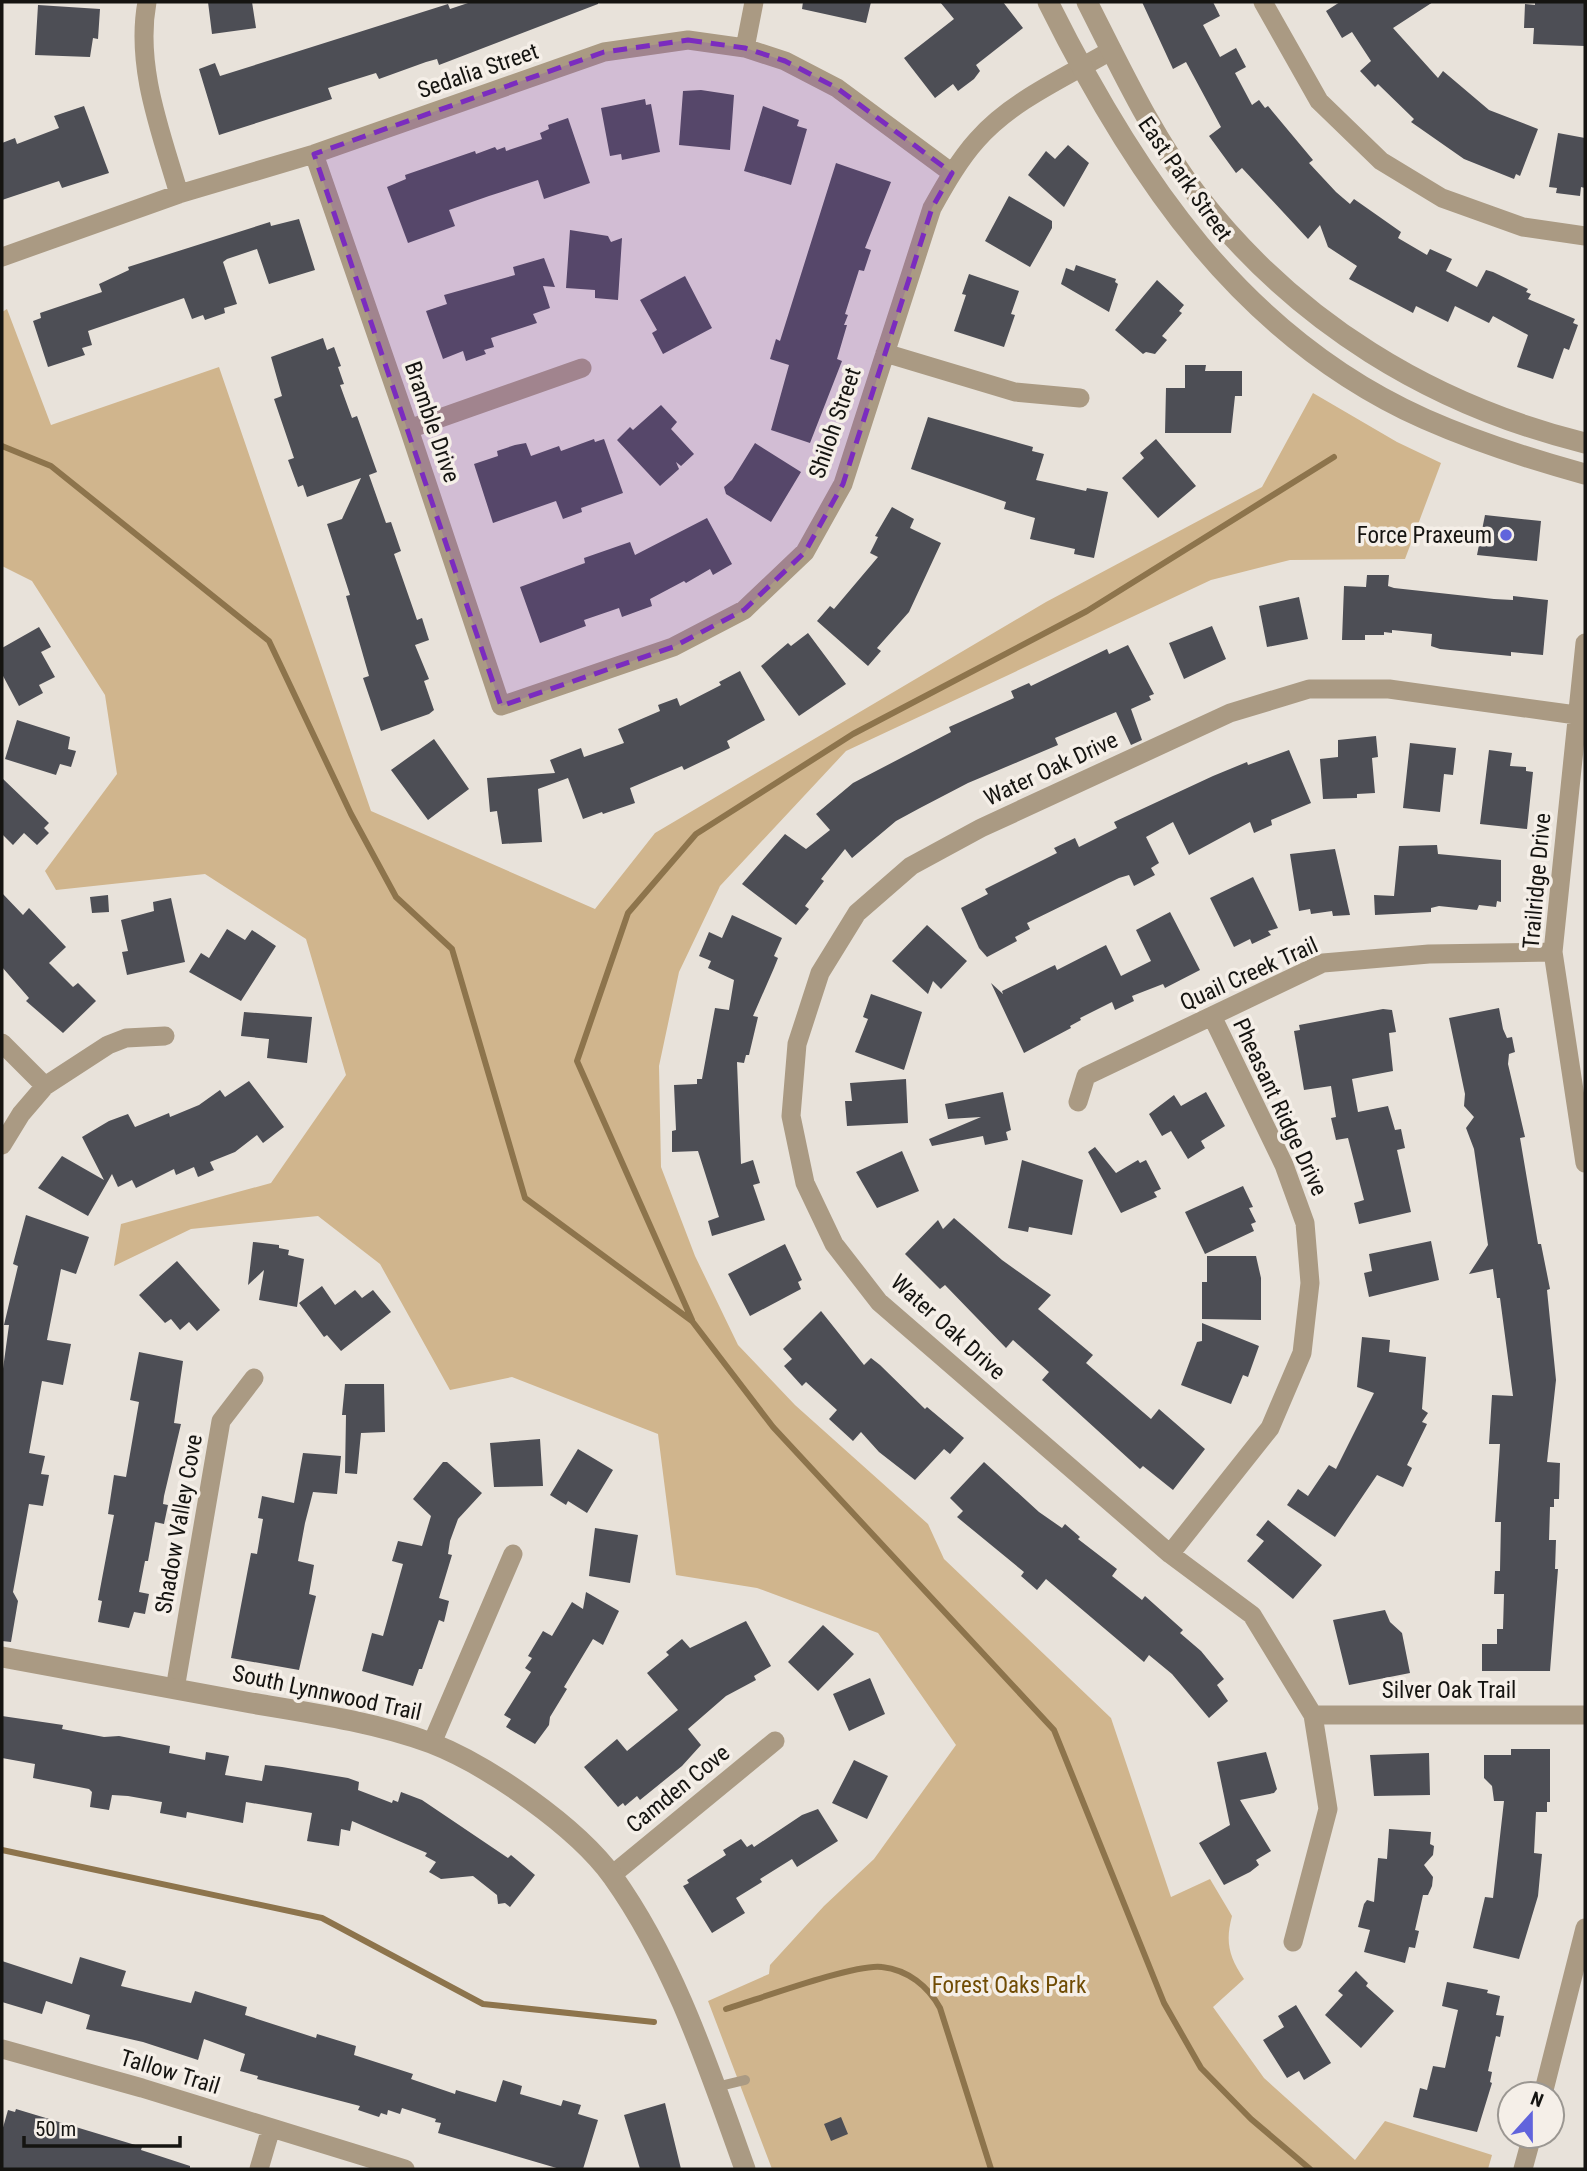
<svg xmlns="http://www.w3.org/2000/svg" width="1587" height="2171" font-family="'Roboto Condensed',sans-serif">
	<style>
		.green { fill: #d0b58d }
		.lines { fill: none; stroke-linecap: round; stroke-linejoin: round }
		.stream { stroke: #8d744c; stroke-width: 6 }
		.building { fill: #4d4e55 }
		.service { stroke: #aa9a83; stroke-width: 10 }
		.minor { stroke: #aa9a83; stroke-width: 19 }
		.tertiary { stroke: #aa9a83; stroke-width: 21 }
		.marked { fill: #7b2cbf; fill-opacity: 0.2; stroke: #7b2cbf; stroke-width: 5; stroke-dasharray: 14 9; stroke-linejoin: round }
		.poi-dot { fill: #6164dc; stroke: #f5efe8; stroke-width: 2.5 }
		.labels { text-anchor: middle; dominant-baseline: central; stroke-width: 7; stroke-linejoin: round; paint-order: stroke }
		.street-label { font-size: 23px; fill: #151411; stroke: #f5efe8 }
		.poi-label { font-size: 23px; fill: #151411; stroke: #f5efe8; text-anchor: end }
		.park-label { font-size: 23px; fill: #704c04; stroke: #f5efe8 }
	</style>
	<rect width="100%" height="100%" fill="#e8e2da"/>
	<path class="green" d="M7,309L51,425L219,367L371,811L595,909L655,833L1046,602L1262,487L1313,393L1397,442L1441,463L1405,559L1290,560L1211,580L846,751L720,886L679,972L659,1066L661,1167L695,1256L738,1345L795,1405L928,1524L944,1559L1111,1718L1171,1897L1210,1879L1232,1916C1225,1942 1229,1957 1244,1979L1213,2007L1264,2078L1355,2160L1385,2121L1492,2155L1488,2169H772L708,2001L769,1974L770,1965L824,1906L874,1859L956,1745L878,1633L757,1588L676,1575L658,1434L512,1377L450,1390L380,1264L318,1216L191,1229L114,1266L121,1224L271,1183L346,1075L306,939L205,874L56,890L45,871L117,774L105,695L32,581L2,566V312Z"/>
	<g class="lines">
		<path class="stream" d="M2,446L51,466L269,641L351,814L396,897L452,949L525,1198L692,1321L773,1427L1054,1730L1164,2003L1201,2068L1251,2119L1310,2169
			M692,1320L577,1061L628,913L696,834L853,734L1087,611L1334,457
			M2,1850L322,1918L483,2004L654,2022
			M726,2009C756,2000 856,1963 882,1967C908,1970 928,1986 940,2008L991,2169"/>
	</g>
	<path class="building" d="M208,2H252L256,28L212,34Z
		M471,2H598V4L439,65L437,59L426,62L379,79L376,73L328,88L332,99L219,135L199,69L215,63L220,76L448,4L450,9Z
		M803,2H871L866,23L802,9Z
		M940,2H1003L1023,28L976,65L980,71L974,79L958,91L953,84L935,98L904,58L954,19Z
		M1142,2H1213L1220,16L1203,25L1220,57L1236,48L1246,67L1235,73L1252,105L1259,100L1265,108L1268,106L1313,160L1309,163L1336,192L1350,204L1354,199L1401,232L1398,238L1427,255L1430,249L1452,259L1446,271L1477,287L1486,270L1493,272L1528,289L1526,292L1531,294L1528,299L1575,319L1573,323L1578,325L1569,350L1564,348L1553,379L1517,367L1528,335L1493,316L1489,323L1455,306L1448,322L1416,306L1413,313L1349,279L1357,266L1328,247L1320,225L1308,239L1242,168L1236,173L1209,136L1221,127L1186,62L1173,69Z
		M1340,2H1433L1393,28L1438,78L1443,71L1489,110L1538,129L1520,176L1516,174L1514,179L1464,159L1411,122L1414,119L1378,84L1375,87L1360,71L1371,61L1352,32L1342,38L1326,11Z
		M1535,2H1585V46L1533,44L1534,28H1524L1525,4L1535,5Z
		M38,5L100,9L98,39L93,38L90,57L35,55Z
		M701,90L734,95L730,150L679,145L683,91Z
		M645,99L646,105L651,104L660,152L622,160L621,154L610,156L601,108Z
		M84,106L109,173L62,188L59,181L2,200V143L15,138L17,144L59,128L54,116Z
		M763,106L799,120L797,126L807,129L791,185L744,171Z
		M568,118L590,183L544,199L538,180L489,196L449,210L455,226L408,243L387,187L406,179L405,175L475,151L476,154L495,147L497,150L505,147L506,151L542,139L540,133L549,129L548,125Z
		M1558,133L1585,138V188L1581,187L1580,196L1556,193L1557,188L1549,187Z
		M1068,145L1089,163L1064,207L1028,175L1046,151L1055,159Z
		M836,163L891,182L865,248L871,250L864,271L859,270L845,314L848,315L844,325H847L837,359L842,361L810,443L771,430L789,365L770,359L776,339L780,341Z
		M1009,196L1052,221V228L1030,267L985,241Z
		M299,219L315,270L269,284L257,249L227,259L223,262L237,304L224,308L225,313L205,320L203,315L192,319L184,298L88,331L92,345L82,348L85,355L48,367L33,321L41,318L40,313L102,292L99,284L129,270L128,267L270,222L271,226Z
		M570,230L608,236L611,242L622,238L618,300L595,298V290L566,288Z
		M544,258L555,287L543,286L550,308L533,314L537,323L491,338L494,347L484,350L486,354L466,361L463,351L443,359L426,311L447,304L444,295L515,275L513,267Z
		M1076,265L1116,279L1115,282L1118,284L1109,312L1061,284L1066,268L1074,271Z
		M969,274L1019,291L1011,314L1015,315L1004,347L954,331L966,295L962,294Z
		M685,276L712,328L663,354L652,333L657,330L640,300Z
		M1157,280L1184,305L1179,311L1182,313L1162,336L1167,340L1155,354L1146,352L1143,354L1115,330Z
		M323,338L327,350L334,347L341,366L338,367L344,384L340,385L352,418L357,416L377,472L369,475L386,523L391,522L401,551L394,554L417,620L422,618L429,640L415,645L429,679L424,681L434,710L429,714L381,731L363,678L369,676L346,596L350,595L327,524L342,519L361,478L307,497L303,485L298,487L288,460L294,458L274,399L282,396L271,357Z
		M1185,365H1206L1205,371H1242V396H1235L1231,433H1165L1166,388H1185Z
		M661,405L677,422L671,429L694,454L681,466L676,462L679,469L660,486L617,440L630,427L633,430Z
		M928,417L1033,447L1032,451L1044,454L1036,480L1086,491L1087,488L1108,492L1094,558L1074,554L1075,549L1030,539L1035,518L1004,509L1006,502L911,469Z
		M594,439L595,442L604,439L623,493L581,508L582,512L563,519L556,501L493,523L474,464L498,456L497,451L515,445L526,443L531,456L559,446L561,451Z
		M1156,439L1196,486L1158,518L1122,478L1144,458L1140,453Z
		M755,443L801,472L771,522L726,494L724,487L732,480Z
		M892,507L914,519L910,528L941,543L909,612L877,648L881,651L868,666L817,621L830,606L834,609L878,557L870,553L878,537L875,536Z
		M1485,515L1541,521L1537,561L1477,555Z
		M707,518L732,564L713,575L710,569L686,583L684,581L650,599L652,606L622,617L619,608L584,620L586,626L540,643L520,587L585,563L584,558L630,542L635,555Z
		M1367,575H1389L1388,586L1394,588L1494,599L1513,600V596L1548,600L1543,655L1511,652V656L1440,649L1431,646L1432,634L1392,630V633L1384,632V635H1365V640H1342L1344,586L1366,587Z
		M1299,597L1308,639L1267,647L1259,606Z
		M1212,626L1226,659L1184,679L1169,643Z
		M39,627L51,647L41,652L55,677L39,685L43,693L19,706L2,674V648Z
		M808,633L846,684L799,716L761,666L788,643L791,646Z
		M1128,645L1154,694L1149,696L1151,700L1131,709L1142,740L1131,745L1116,712L1055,738L1058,745L968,783L920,808L896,821L852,858L845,849L821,879L824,881L805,906L809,909L796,925L742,884L785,834L806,849L830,830L816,814L853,783L951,732L949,727L1014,698L1011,691L1029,683L1031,686L1107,649L1109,654Z
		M740,671L765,720L727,741L730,748L684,770L682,766L630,788L635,803L603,814L602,812L583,819L568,778L538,789L542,842L502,844L497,811L490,812L487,778L555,773L550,760L581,748L584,757L624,743L618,729L660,711L658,705L677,698L680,706L721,685L719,682Z
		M17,720L70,737L68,749L76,751L71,767L60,764L56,775L5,759Z
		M1376,736L1378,757L1372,758L1375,793L1357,794V798L1323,799L1320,759L1338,757V740Z
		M434,739L469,789L428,820L391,770Z
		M1410,743L1456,748L1453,775L1444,774L1440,812L1403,808Z
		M1289,750L1311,803L1271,820L1272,825L1254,833L1250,822L1189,855L1173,822L1146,837L1159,863L1151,868L1155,875L1134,886L1129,875L1119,878L1027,923L1030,929L1015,937L1017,941L987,957L979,948L961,908L988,894L985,889L1057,853L1054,848L1075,838L1079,847L1117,828L1114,822L1213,776L1247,762L1248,765Z
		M1489,750L1512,753L1510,766L1526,767V771L1533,772L1527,829L1480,824Z
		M2,778L49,823L44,828L49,833L37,845L24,833L13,845L2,834Z
		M1437,845L1438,854L1501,860V902L1497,901L1496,907L1479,905L1477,910L1439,906L1431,908V912L1375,915L1374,895L1394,896L1399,846Z
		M1335,849L1350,915L1333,916L1332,911L1311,914L1310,909L1299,911L1290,854Z
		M1253,877L1278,928L1268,931L1271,935L1252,944L1250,939L1234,947L1210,898Z
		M2,893L23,915L29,908L66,947L49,963L73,987L78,983L96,1001L63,1033L26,1001L29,998L2,967Z
		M108,895L109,912L92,913L90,897Z
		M171,898L185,962L127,975L122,952L128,951L121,920L154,911L153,902Z
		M1170,912L1200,970L1165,988L1163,984L1132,996L1134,1001L1115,1010L1112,1002L1080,1018L1081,1020L1070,1026L1071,1028L1024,1053L991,983L1003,994L1002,991L1055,965L1057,970L1106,945L1121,976L1151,961L1136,930Z
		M732,915L782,938L774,956L778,958L774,968L753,1016L758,1017L749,1055H746L744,1063L737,1062L741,1164L753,1160L760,1183L753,1185L765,1220L712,1236L708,1221L719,1217L698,1151L672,1152V1131L676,1130L674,1085L697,1084V1079H702L715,1008L729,1010L734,980L708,968L711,961L699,956L709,932L722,938Z
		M927,925L967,961L941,989L933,981L928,994L892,961Z
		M227,929L245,940L252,930L276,946L241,1001L189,972L201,953L209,958Z
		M871,994L922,1012L904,1070L855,1052L868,1019L863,1017Z
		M1499,1008L1503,1029L1507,1038L1512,1037L1515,1052L1509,1054L1508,1064L1525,1137L1520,1138L1538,1244H1541L1550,1289L1547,1290L1556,1380L1547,1462L1560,1463L1559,1499H1554V1507H1550L1549,1540H1556L1555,1569H1558L1550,1671H1482V1644H1497V1629H1503L1504,1594H1494L1495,1571H1500L1501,1522H1495L1500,1444H1489L1492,1395L1513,1396L1500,1298H1497L1493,1269L1469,1274L1488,1245L1474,1149L1466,1128L1474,1117L1464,1106L1465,1094L1449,1018Z
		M1383,1009L1392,1010L1396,1032L1389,1033L1393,1071L1352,1079L1358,1112L1388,1106L1395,1130L1401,1129L1405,1148L1397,1150L1411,1212L1359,1224L1354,1203L1364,1200L1348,1138L1336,1140L1331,1118L1336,1117L1331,1086L1304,1090L1294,1031L1300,1030L1299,1025Z
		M244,1012L312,1017L307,1063L267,1058L269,1039L241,1036Z
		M906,1079L908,1123L847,1126L845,1101H852L850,1083Z
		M249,1081L284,1127L263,1143L257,1135L235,1152L210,1162L214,1170L198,1177L194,1167L176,1175L174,1169L136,1188L132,1180L118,1187L112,1174L88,1216L38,1188L62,1156L104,1180L82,1137L109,1121L128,1114L135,1127L169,1113L170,1117L199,1105L220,1090L225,1097Z
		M1003,1092L1011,1130L1006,1132L1008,1140L985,1145L983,1136L932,1146L929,1139L981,1117L948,1119L945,1104Z
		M1206,1092L1225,1126L1201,1141L1205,1148L1188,1159L1171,1131L1162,1136L1149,1114L1174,1095L1181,1106Z
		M1095,1147L1116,1173L1138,1160L1140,1163L1146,1160L1161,1189L1154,1192L1157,1197L1121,1213L1088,1152Z
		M902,1151L919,1191L877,1208L856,1172Z
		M1022,1160L1083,1180L1072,1235L1029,1227L1028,1232L1008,1228Z
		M1243,1186L1253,1207L1249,1208L1256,1222L1251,1224L1254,1231L1205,1254L1185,1212Z
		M26,1215L89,1237L76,1274L61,1269L47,1340L71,1344L63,1385L42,1381L29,1453L45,1456L41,1474L49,1475L43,1506L29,1504L13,1592L18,1601L11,1642L2,1641V1376L9,1325H4L18,1266L13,1264Z
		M954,1218L1002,1260L1051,1295L1038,1309L1093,1355L1086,1363L1151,1419L1159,1409L1205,1449L1173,1490L1143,1466L1140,1469L1042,1380L1049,1372L1013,1340L1006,1348L945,1285L940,1289L905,1254L938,1220L943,1229Z
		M1431,1241L1439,1280L1369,1297L1364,1273L1372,1271L1369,1254Z
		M253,1242L279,1245V1248L289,1250L288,1255L304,1259L297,1307L259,1300L264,1270L248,1285Z
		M785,1244L802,1280L798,1282L801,1289L750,1316L728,1274Z
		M1207,1256H1256L1261,1278V1320L1202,1319V1282H1207Z
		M177,1261L220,1310L197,1331L189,1322L180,1330L171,1319L165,1323L139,1295Z
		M322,1286L335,1305L355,1290L362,1298L373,1290L391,1312L341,1351L327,1335L324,1337L299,1303Z
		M821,1311L864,1365L871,1358L880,1365L925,1409L927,1407L964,1438L950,1454L944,1449L915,1480L879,1452L861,1432L853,1441L829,1419L837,1410L806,1382L802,1386L784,1366L792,1359L783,1349Z
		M1202,1323L1259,1346L1248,1377L1243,1375L1231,1404L1181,1385L1197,1342L1202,1341Z
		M1362,1337L1390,1340L1389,1352L1426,1357L1422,1409L1428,1413L1422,1422L1427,1424L1407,1465L1412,1468L1403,1487L1377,1475L1335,1537L1287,1505L1298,1489L1308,1496L1329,1465L1336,1469L1374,1393L1357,1387Z
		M139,1352L183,1361L174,1423L181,1424L164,1496L163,1504L168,1505L164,1524L155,1522L148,1561H145L139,1592L149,1594L145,1614L134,1612L129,1628L98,1622L102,1601L98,1600L114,1515L108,1514L114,1475L126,1477L139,1402L130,1400Z
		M345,1384H384L385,1432L361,1433L357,1474L345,1473L346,1415H342Z
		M540,1439L543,1486L494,1487L490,1443Z
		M578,1449L613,1470L587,1513L568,1501L566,1505L550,1495Z
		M303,1453L341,1456L337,1494L313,1492L305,1523L298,1561L314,1565L309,1594L316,1596L299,1670L231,1658L251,1553L257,1554L263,1519L258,1518L262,1496L294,1503Z
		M443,1462H447L482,1493L458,1519L450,1541L448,1554L452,1555L439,1598L449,1601L444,1622L439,1620L422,1669H419L413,1686L362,1671L372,1633L383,1636L403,1564L392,1561L398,1541L422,1546L431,1516L413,1499Z
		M984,1462L1039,1512L1062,1528L1065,1524L1080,1537L1078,1539L1117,1569L1112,1576L1142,1600L1145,1596L1183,1630L1180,1633L1201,1651L1224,1679L1217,1685L1228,1701L1209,1718L1172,1674L1149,1655L1144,1662L1046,1579L1037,1590L1021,1576L1024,1572L957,1517L963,1511L950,1498Z
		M1268,1520L1322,1565L1293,1599L1247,1561L1264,1541L1256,1535Z
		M595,1528L638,1535L630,1583L589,1576Z
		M586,1592L619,1611L603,1645L593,1639L564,1687L567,1689L550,1717L549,1725L535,1744L506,1727L511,1719L504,1715L531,1672L525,1668L532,1658L528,1656L543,1631L552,1636L572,1602L583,1609Z
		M1385,1610L1390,1622L1402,1633L1410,1673L1349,1685L1333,1620Z
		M746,1621L771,1666L754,1676L756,1680L726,1696L688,1729L701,1745L682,1766L640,1800L637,1796L625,1806L623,1803L618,1807L584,1767L617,1739L627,1751L678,1710L647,1673L669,1655L666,1652L682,1639L690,1648Z
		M823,1625L854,1654L818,1691L788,1662Z
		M870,1678L885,1714L849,1731L833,1694Z
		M2,1716L63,1725L62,1729L104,1737L119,1736L170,1746L169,1753L205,1760L206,1752L229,1756L225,1775L262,1781L265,1765L282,1767L348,1778L359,1782L358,1790L392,1803L393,1800L398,1802L401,1792L422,1800L508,1858L511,1855L535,1875L510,1907L505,1903L498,1904L497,1895L473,1876L441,1879L429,1872L436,1862L425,1856L427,1853L352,1821L350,1831L341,1829L339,1846L307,1841L312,1813L246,1802L243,1823L187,1812L186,1818L160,1813L162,1802L128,1796L112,1795L109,1810L90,1807L92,1792L89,1789L33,1778L35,1764L2,1758Z
		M1511,1749H1550V1802H1547V1812H1536L1534,1853L1542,1854L1538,1896L1519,1959L1473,1948L1485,1897L1493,1898L1504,1801H1494L1492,1786L1484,1778V1755H1511Z
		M1266,1752L1277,1789L1274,1793L1240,1800L1271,1851L1256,1860L1259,1865L1250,1872L1224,1885L1199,1843L1230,1825L1217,1762Z
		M1429,1753L1430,1795L1374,1796L1370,1755Z
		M854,1760L888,1776L867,1819L832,1803Z
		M818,1809L838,1841L797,1867L792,1859L760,1879L762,1882L736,1898L745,1913L712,1933L683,1886L689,1883L687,1880L726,1855L723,1850L741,1839L747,1847L752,1844L754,1847L802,1815Z
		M1389,1829L1431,1832L1430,1844L1434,1846L1433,1855L1424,1865L1433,1877L1432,1886L1428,1895H1423L1415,1930L1419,1931L1415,1948L1409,1947L1405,1963L1364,1952L1370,1930L1358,1927L1364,1904L1367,1900L1374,1902L1378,1858L1387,1859Z
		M80,1957L126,1971L121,1986L191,2003L195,1991L247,2007L245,2015L316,2038L317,2034L356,2046L354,2055L413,2074L411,2079L455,2094L456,2090L496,2102L503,2080L522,2086L520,2094L561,2106L563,2100L581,2105L578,2114L598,2120L583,2169H560L438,2133L441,2123L435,2122L436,2119L402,2108L400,2114L388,2110L387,2115L381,2113L379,2117L358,2110L360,2106L257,2079L258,2076L240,2071L245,2054L204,2039L198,2060L143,2042L86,2029L90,2015L46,2001L42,2014L2,2002V1961L72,1984Z
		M1356,1971L1368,1983L1366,1986L1394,2011L1361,2048L1325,2015L1343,1995L1338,1991Z
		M1447,1982L1488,1990L1487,1993L1500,1996L1496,2015L1504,2016L1500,2037L1496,2036L1488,2071L1492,2072L1490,2082L1492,2083L1477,2132L1413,2117L1420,2088L1427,2090L1433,2066L1445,2068L1458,2010L1442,2006Z
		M1296,2005L1331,2063L1304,2080L1299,2071L1287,2078L1263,2040L1284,2027L1278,2016Z
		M665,2103L681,2169H640L624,2115Z
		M16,2109L142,2147L141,2150L190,2166V2169H2V2131L8,2110L15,2112Z
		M841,2117L848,2134L831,2141L824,2124Z"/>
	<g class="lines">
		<path class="service" d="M716,2087L745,2080"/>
		<path class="minor" d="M147,2C135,67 161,132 179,194
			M1263,2L1319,101L1381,161L1442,198L1523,227L1585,236
			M745,48L754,2
			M314,154L409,429L501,706L673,647L744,610L805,552L843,484L932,208C945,185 959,160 977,140C1012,100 1066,77 1112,50
			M2,257L179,194L314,154L604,52L688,40L745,48L785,61L837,88L952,173
			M885,353L1015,392L1080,398
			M409,429L582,368
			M1585,643L1553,952L1585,1163
			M2,1043L45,1086
			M1078,1102L1086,1076L1323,963L1429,954L1553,952
			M2,1145L21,1114L45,1086L108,1045L126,1038L165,1036
			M1170,1554L1270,1428L1302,1353L1310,1283L1305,1223L1284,1165L1212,1016
			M175,1689L221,1421L254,1378
			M1313,1715H1585
			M432,1743L513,1554
			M612,1875L775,1741
			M1293,1942L1328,1809L1313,1715L1252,1615L1170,1554L879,1302L834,1244L805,1183L791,1116L797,1044L820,973L857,913L911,866L981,828L1230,713L1309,689H1389L1576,715
			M2,2049L142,2088L405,2169
			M1543,2094L1585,1928
			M259,2169L271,2128
			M1523,2169L1532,2136"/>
		<path class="tertiary" d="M1048,2C1134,175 1241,337 1425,419C1477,442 1530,459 1585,474
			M1087,2C1120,67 1153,138 1198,196C1296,322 1431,405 1585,443
			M2,1657C85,1672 168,1688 251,1703C311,1713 374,1722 431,1743C488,1765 577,1827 613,1877C675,1964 709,2069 745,2169"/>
	</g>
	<path class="marked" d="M688,40L745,48L785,61L837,88L952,173L932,208L843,484L805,552L744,610L673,647L501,706L314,154L604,52Z"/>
	<circle class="poi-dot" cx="1506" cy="535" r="7"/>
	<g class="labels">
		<g class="street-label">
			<text transform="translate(478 71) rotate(-19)">Sedalia Street</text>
			<text transform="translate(1185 179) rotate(55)">East Park Street</text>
			<text transform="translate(432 422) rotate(71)">Bramble Drive</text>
			<text transform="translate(835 423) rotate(-71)">Shiloh Street</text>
			<text transform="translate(1051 769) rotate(-25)">Water Oak Drive</text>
			<text transform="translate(1537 881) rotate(-85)">Trailridge Drive</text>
			<text transform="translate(1249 974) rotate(-24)">Quail Creek Trail</text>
			<text transform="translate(1280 1107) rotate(65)">Pheasant Ridge Drive</text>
			<text transform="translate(948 1327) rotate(42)">Water Oak Drive</text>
			<text transform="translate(179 1524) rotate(-80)">Shadow Valley Cove</text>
			<text x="1449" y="1690">Silver Oak Trail</text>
			<text transform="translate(327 1693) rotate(12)">South Lynnwood Trail</text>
			<text transform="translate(678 1789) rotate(-39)">Camden Cove</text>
			<text transform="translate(170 2072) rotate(17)">Tallow Trail</text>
		</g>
		<g class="poi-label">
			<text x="1492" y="535">Force Praxeum</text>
		</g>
		<g class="park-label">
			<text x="1009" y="1985">Forest Oaks Park</text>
		</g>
	</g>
	<rect width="1587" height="2171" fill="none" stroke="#151411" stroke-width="7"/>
	<g transform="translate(1531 2115) rotate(21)"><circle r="33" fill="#f5efe8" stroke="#9b9792" stroke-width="2"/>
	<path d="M0-5L12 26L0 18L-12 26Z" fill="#6164dc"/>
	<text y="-10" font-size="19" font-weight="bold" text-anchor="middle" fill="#151411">N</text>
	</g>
	<path d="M24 2136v10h156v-10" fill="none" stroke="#151411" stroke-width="3.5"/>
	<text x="35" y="2136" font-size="21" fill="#151411" stroke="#f5efe8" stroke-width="5" paint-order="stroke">50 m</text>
</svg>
